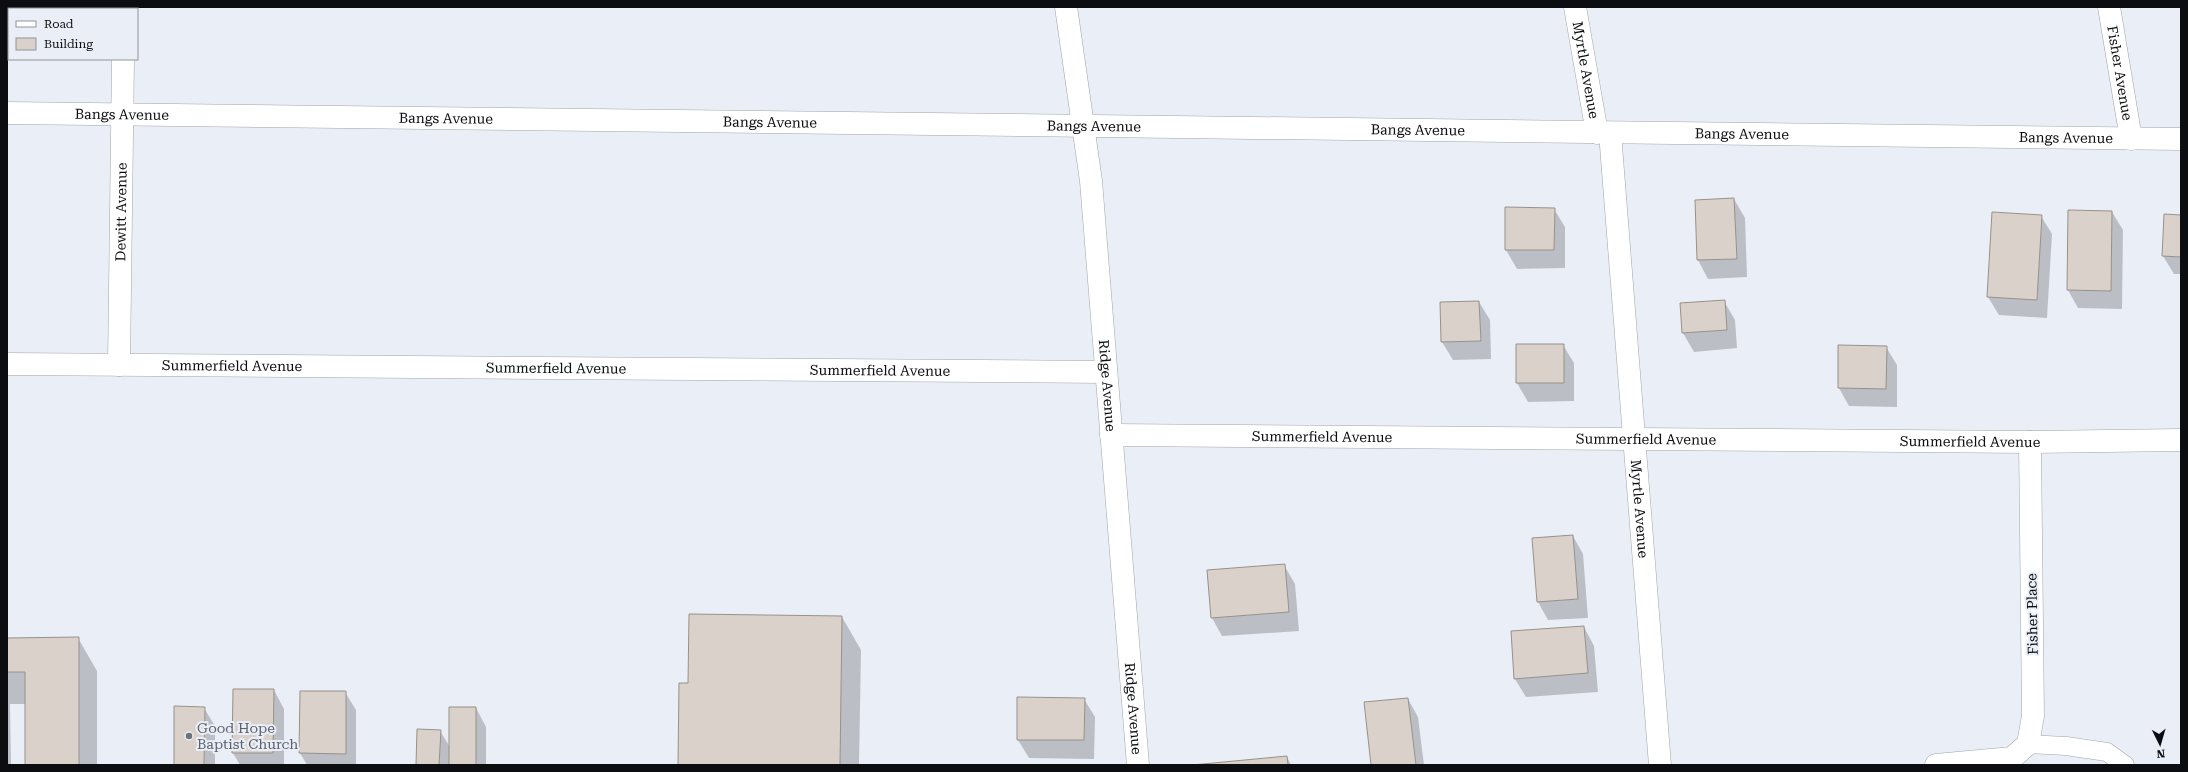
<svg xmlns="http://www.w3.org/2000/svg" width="2188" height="772" font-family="'Roboto Serif',serif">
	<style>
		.shadow { fill: #0003 }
		.building { fill: #d9d1ca; stroke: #98918b }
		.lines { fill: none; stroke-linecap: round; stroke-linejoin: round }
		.lane-casing { stroke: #a0a4ac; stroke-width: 19 }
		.street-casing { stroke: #a0a4ac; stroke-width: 23 }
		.secondary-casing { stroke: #a0a4ac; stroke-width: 23 }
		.lane { stroke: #fff; stroke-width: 18 }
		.street { stroke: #fff; stroke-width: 22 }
		.secondary { stroke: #fff; stroke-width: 22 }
		.worship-dot { fill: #6b7280; stroke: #eaeef7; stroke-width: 1.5 }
		.labels { text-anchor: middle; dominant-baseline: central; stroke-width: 4; stroke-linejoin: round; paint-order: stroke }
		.street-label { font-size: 14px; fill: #0c0d10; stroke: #eaeef7 }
		.worship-label { font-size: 14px; fill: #5b616d; stroke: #eaeef7; text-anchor: start }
	</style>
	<rect width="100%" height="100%" fill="#eaeef7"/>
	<path class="shadow" d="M1734,199L1745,218L1747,277L1708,279L1698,260L1696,201Z
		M1554,209L1565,227V268L1517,269L1506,250Z
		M2112,212L2123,230L2122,309L2078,308L2068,290Z
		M2041,216L2052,234L2047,318L1999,315L1988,297Z
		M2181,216V274H2174L2163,256Z
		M1724,301L1735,320L1737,348L1694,352L1683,333L1681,304Z
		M1479,302L1490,320L1491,359L1453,360L1442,342Z
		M1517,345H1563L1574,363V401L1528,402L1517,383Z
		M1886,347L1897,365V407L1849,406L1839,388Z
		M1573,536L1583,554L1588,618L1548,620L1538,602Z
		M1284,565L1295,584L1299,631L1222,636L1212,618Z
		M842,617L861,650L859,765H679L689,684Z
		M1584,627L1594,646L1598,692L1526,697L1515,679Z
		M78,638L97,671V765H26V704H10L11,765H7V639Z
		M274,690L284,709V765H240L233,753Z
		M300,692H345L356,710V765H307L300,753Z
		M1084,699L1095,717L1094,759L1029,758L1018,740Z
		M1408,699L1418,717L1424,765H1372Z
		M204,708L215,726V765H175Z
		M476,708L486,727V765H417L440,731L450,747Z
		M1287,757L1291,765H1200Z"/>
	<path class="building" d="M1734,198L1737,259L1697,260L1695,200Z
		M1505,207L1555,208L1554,250H1505Z
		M2068,210L2112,211L2111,291L2067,290Z
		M1992,212L2042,215L2037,300L1987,297Z
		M2164,214L2181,215V257L2162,256Z
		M1725,300L1727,330L1682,333L1680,303Z
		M1479,301L1481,341L1441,342L1440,302Z
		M1516,344H1564V383H1516Z
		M1838,345L1887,346L1886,389L1838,388Z
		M1573,535L1578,599L1537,602L1532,538Z
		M1285,564L1289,612L1211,618L1207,570Z
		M689,614L842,616L840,765H678L679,683H688Z
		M1584,626L1588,673L1514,679L1511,631Z
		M79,637V765H25V672H7V638Z
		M233,689H274L273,753H232Z
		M300,691H346V754L299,753Z
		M1017,697L1085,698L1084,740H1017Z
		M1408,698L1416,765H1371L1364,702Z
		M174,706L205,707L204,765H174Z
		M449,707H476V765H449Z
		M417,729L441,730L439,765H416Z
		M1287,756L1288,765H1192Z"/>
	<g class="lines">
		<g class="lane-casing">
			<path id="lane" d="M2028,744L2066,746L2107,752L2125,765"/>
		</g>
		<g class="street-casing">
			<g id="street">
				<path id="s1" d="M1575,7L1597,133"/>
				<path id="s2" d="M2109,7L2131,139"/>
				<path d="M123,9V7"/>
				<path id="s3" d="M1610,133L1660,765"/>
				<path id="s4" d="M7,364L1105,372"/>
				<path id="s5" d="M119,365L123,59"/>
				<path id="s6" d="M1111,435L2030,442L2181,440"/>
				<path d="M1936,765L2012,758L2028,744L2033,716L2030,442"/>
			</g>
		</g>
		<g class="secondary-casing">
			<g id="secondary">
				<path id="s7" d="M1066,7L1091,181L1138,765"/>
				<path id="s8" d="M7,113L2181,139"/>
			</g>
		</g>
		<use href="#lane" class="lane"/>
		<use href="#street" class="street"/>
		<use href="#secondary" class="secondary"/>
	</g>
	<circle class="worship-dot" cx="189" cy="736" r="4"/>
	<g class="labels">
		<g class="street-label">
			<text stroke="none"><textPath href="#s1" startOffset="64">Myrtle Avenue</textPath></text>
			<text stroke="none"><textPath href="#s2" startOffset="67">Fisher Avenue</textPath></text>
			<text stroke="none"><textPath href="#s8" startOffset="115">Bangs Avenue</textPath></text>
			<text stroke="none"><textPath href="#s8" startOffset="439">Bangs Avenue</textPath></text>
			<text stroke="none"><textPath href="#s8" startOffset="763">Bangs Avenue</textPath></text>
			<text stroke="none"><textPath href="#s8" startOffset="1087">Bangs Avenue</textPath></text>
			<text stroke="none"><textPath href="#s8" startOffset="1411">Bangs Avenue</textPath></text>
			<text stroke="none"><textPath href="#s8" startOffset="1735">Bangs Avenue</textPath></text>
			<text stroke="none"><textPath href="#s8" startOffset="2059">Bangs Avenue</textPath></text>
			<text stroke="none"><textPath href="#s5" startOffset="153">Dewitt Avenue</textPath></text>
			<text stroke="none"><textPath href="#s4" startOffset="225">Summerfield Avenue</textPath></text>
			<text stroke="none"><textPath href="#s4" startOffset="549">Summerfield Avenue</textPath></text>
			<text stroke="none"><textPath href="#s4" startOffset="873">Summerfield Avenue</textPath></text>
			<text stroke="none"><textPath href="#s7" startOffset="381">Ridge Avenue</textPath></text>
			<text stroke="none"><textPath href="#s6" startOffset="211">Summerfield Avenue</textPath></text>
			<text stroke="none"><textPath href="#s6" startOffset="535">Summerfield Avenue</textPath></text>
			<text stroke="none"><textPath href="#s6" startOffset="859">Summerfield Avenue</textPath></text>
			<text stroke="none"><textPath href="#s3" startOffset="377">Myrtle Avenue</textPath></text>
			<text transform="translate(2032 614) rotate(-91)">Fisher Place</text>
			<text stroke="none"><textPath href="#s7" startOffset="705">Ridge Avenue</textPath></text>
		</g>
		<g class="worship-label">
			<text x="197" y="728">Good Hope<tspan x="197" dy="16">Baptist Church</tspan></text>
		</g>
	</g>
	<rect width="2188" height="772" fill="none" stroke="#0c0d10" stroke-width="16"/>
	<rect x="8" y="8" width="130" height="52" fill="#eaeef7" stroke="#91949b"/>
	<rect x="16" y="21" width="20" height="6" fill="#ffffff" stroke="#91949b"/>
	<text x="44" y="28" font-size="12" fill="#0c0d10">Road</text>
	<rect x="16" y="38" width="20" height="12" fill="#d9d1ca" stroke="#91949b"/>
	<text x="44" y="48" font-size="12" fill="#0c0d10">Building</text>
	<g transform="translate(2160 744) rotate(175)" stroke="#eaeef7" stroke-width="3" paint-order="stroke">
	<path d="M0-3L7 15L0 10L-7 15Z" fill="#0c0d10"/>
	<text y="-6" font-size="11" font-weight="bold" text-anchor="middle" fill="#0c0d10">N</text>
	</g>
</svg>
